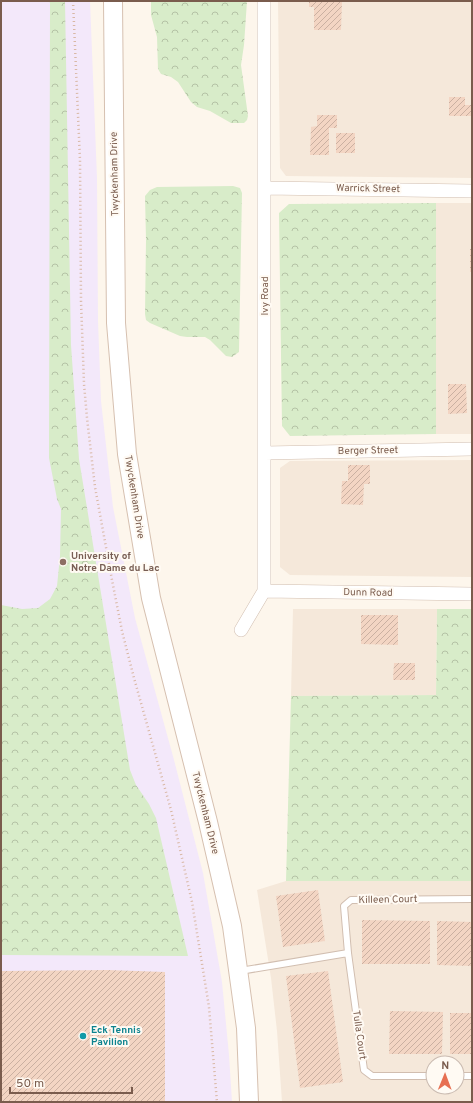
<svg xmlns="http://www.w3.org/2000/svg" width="473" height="1103" font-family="Overpass,sans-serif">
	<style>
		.residential { fill: #f5e8da; fill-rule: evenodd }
		.education { fill: #f3e8fa }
		.forest { fill: url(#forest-crowns) }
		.building { fill: url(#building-hatch) }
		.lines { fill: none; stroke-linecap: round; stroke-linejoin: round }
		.lane-casing { stroke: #d1beb0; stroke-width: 8 }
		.street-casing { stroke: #d1beb0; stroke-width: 14 }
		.secondary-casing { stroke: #d6c0b0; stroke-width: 20 }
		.path { stroke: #d9b8a5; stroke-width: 2.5; stroke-dasharray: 1 3; stroke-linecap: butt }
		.lane { stroke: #fff; stroke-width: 6 }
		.street { stroke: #fff; stroke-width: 13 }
		.secondary { stroke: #fff; stroke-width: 18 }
		.education-dot { fill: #8d6e63; stroke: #fffaf3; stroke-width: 1.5 }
		.culture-dot { fill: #0f9aa8; stroke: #fffaf3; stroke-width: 1.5 }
		.labels { text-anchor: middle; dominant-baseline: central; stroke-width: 4; stroke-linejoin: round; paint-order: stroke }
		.street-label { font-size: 10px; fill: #7a5c4d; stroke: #fffaf3 }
		.education-label { font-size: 10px; font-weight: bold; fill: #785e54; stroke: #fffaf3; text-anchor: start }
		.culture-label { font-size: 10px; font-weight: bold; fill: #0d838f; stroke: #fffaf3; text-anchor: start }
	</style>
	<defs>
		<pattern id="forest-crowns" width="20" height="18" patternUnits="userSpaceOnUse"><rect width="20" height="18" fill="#d8ecc9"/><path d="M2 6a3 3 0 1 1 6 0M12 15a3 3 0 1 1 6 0" fill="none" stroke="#b4c2a5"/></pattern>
		<pattern id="building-hatch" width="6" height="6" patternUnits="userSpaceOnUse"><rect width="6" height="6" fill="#f3d5c3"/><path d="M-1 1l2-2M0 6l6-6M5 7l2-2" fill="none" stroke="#cab0a1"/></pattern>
	</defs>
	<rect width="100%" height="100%" fill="#fdf6ec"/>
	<path class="residential" d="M278,1H472V178L286,176L280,168Z
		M436,203H472V434H436Z
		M472,460V577L290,575L280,567V468L290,461Z
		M293,609H437L436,695L291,696Z
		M286,881H472V1102H282L277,1031L271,978L257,890ZM433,1063H457V1087H433Z"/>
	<path class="education" d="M1,1H90L97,178L98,321L101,401L113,507L135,618L174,760L203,873L222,982L229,1055L232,1102H1Z"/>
	<path class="forest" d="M49,1H65L71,345L79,459L130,770L136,785L149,804L156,818L188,956L1,955V605L22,609L38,608L50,599L57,586L60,556L61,509L57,499L49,458L50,3Z
		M151,1H247L244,45L241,65L248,116L247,120L244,123H231L210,111L197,107L191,102L178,82L171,77L161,74L158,69L157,37L151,15Z
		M233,186L240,188L242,193L239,352L232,357L226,356L210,340L205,337H187L180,336L150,323L146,320L145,314L146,240L145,196L150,190L157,187Z
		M436,203V434L290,436L282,426L279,213L289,204Z
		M437,609H472V881H286L291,696L436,695Z"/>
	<path class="building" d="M309,1H342L341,30H314V7H309Z
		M449,97H465V105H472V116H449Z
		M317,115H337V128H329V155H310L311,127L317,126Z
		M336,133H355V153H336Z
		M470,249H472V272H470Z
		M448,384H466L467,413L448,414Z
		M348,465H370V484H364L363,505L341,504L342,481H348Z
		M361,615H398V645L361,644Z
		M394,663H415V680H393Z
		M318,890L325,941L283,947L276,896Z
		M362,920L430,921V964H362Z
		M437,921L472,922V966L437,965Z
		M108,970L165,972V1102L1,1101V971Z
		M328,971L343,1082L300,1088L286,976Z
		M390,1011L443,1012L442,1054H389Z
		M450,1013H472V1054H450Z"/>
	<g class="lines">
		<g class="lane-casing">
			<path id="lane" d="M348,953L364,1070L372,1076H433
				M240,971L348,953L344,906L351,900L472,899
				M457,1076H472"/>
		</g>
		<g class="street-casing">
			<path id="street" d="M265,188L472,191
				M265,453L472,449
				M264,591V1
				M264,591L472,594
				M241,630L264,591"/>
		</g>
		<g class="secondary-casing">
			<path id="secondary" d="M113,1L116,323L127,454L151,598L208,822L232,926L246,1028L249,1102"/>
		</g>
		<path class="path" d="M73,1L80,160L81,301L84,384L87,418L95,487L112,580L122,631L134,678L171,810L192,902L209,1007L217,1102"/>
		<use href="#lane" class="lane"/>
		<use href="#street" class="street"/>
		<use href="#secondary" class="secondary"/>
	</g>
	<circle class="education-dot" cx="63" cy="562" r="4"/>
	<circle class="culture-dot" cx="83" cy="1036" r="4"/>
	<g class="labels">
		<g class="street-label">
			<text transform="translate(115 174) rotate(-91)">Twyckenham Drive</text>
			<text transform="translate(368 189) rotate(1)">Warrick Street</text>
			<text transform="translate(265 296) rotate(-90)">Ivy Road</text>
			<text transform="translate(368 451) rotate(-1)">Berger Street</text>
			<text transform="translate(134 497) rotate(81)">Twyckenham Drive</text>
			<text transform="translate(368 593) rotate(1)">Dunn Road</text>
			<text transform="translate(205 813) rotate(76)">Twyckenham Drive</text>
			<text transform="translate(388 900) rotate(-1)">Killeen Court</text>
			<text transform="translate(359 1035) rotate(82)">Tulla Court</text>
		</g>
		<g class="education-label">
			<text x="71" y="556">University of<tspan x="71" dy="12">Notre Dame du Lac</tspan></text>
		</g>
		<g class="culture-label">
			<text x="91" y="1030">Eck Tennis<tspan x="91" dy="12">Pavilion</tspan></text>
		</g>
	</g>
	<rect width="473" height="1103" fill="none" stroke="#7a5c4d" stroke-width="4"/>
	<g transform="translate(445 1075) rotate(1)"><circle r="19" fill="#fffaf3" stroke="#cabbb1"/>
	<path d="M0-3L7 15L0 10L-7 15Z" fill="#e76f51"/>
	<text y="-6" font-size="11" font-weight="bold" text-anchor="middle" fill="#7a5c4d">N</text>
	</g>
	<path d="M10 1087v6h122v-6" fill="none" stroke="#7a5c4d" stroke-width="2"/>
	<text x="16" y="1087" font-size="12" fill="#7a5c4d" stroke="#fffaf3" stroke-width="3" paint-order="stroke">50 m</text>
</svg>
